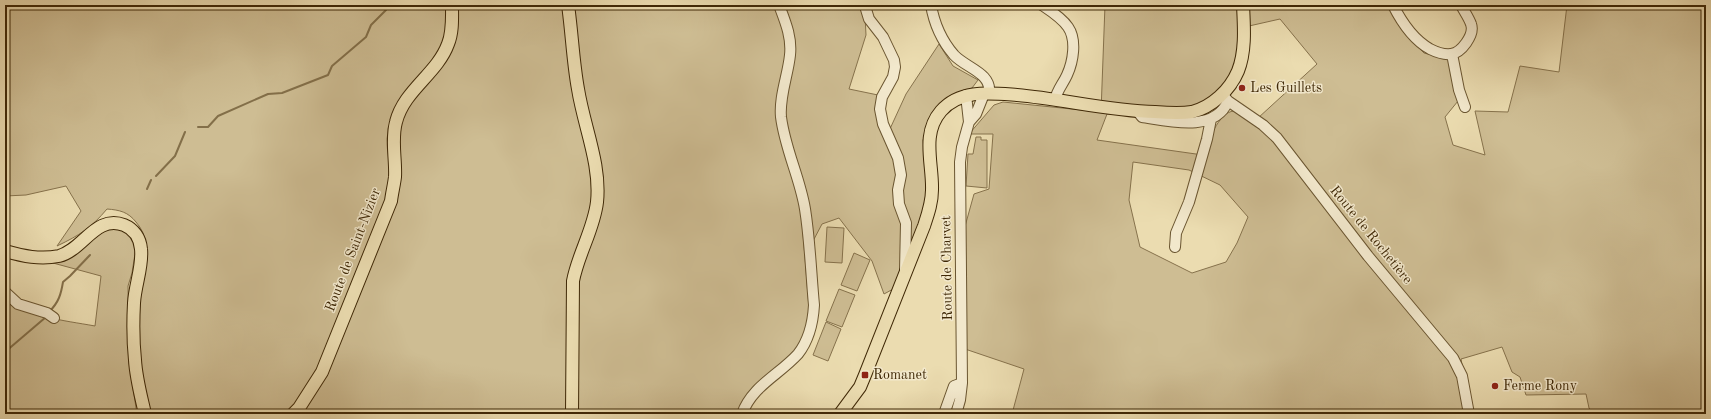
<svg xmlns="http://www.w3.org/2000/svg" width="1711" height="419" font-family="'Old Standard TT',serif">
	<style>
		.green { fill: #cebd93; stroke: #86724c; fill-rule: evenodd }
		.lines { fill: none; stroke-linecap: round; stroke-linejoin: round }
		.stream { stroke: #836f49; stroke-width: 2 }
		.minor-casing { stroke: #6a5530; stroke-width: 12 }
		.major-casing { stroke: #3f2806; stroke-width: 14 }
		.minor { stroke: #f2e8cc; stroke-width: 10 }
		.major { stroke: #ebdcb0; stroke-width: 12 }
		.poi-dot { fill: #8f2418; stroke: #f2e8cc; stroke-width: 1.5 }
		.labels { text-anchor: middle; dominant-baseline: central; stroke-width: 3; stroke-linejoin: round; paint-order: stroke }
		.poi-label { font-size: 14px; fill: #3f2806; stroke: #f2e8cc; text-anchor: start }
		.street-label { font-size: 14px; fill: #3f2806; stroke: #f2e8cc }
	</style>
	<rect width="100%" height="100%" fill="#ebdcb0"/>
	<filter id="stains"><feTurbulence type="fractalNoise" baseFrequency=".005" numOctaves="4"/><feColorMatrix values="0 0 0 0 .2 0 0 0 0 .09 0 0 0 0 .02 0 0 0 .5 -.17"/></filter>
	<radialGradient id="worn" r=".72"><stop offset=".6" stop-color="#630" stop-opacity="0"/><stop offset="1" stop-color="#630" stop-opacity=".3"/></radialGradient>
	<path class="green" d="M5,5H861L865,16L866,35L849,89L878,95L889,131L906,94L939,44L953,66L978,80L972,88L934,111L923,140L927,179L926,195L908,281L884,294L872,261L839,218L822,224L812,243L800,195L809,308L806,333L794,353L740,414H149C144,383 135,344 136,314C137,284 159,248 136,222C128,212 120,210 107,209C91,228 80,235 57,246L81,211L66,186L26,195L5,196Z
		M1105,5H1387L1405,34L1424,53L1449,59L1458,101L1445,117L1453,145L1485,155L1475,111L1508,112L1520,66L1559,72L1567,5H1706V414H1593L1589,408L1586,394L1526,395L1520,377L1512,372L1502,347L1461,359L1471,414H1012L1024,369L965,349L964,230L974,194L989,189L993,134H969L994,105L1003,102L1101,112ZM1280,19L1317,64L1258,118C1251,116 1241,111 1234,111C1218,112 1208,143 1203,155L1097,140L1107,114L1187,118L1209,112L1229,96L1249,26ZM1133,162L1189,170L1220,185L1248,217L1237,243L1226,262L1192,273L1140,247L1129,200Z
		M976,137H981V140H987V188L966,186L968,154H973Z
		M827,227L844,228L842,263L825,262Z
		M109,229H119L129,234L136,247L132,273L128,286L129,362L137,414H5V297C32,318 62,320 95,326L101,276L53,263L74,256L97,235Z
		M854,253L870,260L857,291L841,285Z
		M839,289L855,295L842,327L826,321Z
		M826,322L841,329L828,361L813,355Z"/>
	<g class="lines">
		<path class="stream" d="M198,127H208L218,116L268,94L282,93L328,75L332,66L366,37L371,25L386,10L387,5
			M156,176L175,156L185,132
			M147,189L151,180
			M49,312C59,302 61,294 63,282L70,276L90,255
			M5,352L46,317"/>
		<g class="minor-casing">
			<path id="minor" d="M931,5C934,23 942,41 954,55C966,68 992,73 989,93
				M1042,5C1051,11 1062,18 1068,27C1077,40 1073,62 1067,75C1063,84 1057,90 1055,100
				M1393,5C1401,21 1414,40 1430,49C1436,52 1444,55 1451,54C1461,53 1475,35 1471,24C1469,18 1464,11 1461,5
				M865,6L869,19L883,37L894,60L895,67L893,77L882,97L880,109L883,124L898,158L901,175L898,190L899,204L906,223L905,271
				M1452,54L1459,90L1465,107
				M1222,94L1228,101L1263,125L1277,138L1368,256L1453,358L1462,376L1469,414
				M1138,112L1142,117C1169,121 1215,133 1228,101
				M969,122L976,114L984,94
				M1175,247L1176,233L1189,202L1207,139L1211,119
				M5,292L18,304L47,313L54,318
				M742,414C752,386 779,375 798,354C809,340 813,323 814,305C811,273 810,240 805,209C800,178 785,149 781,117C779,97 788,75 790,55C792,37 785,21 779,5
				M944,414L954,386L962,383
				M956,414L960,400L962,383L960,162L962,147L969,122L966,95"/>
		</g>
		<g class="major-casing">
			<path id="major" d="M568,5C572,33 573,62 578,89C584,127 601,164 597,202C594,229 578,254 573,281L572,414
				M5,251C23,256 40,260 59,256C83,250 96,214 124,225C134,229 140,238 141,249C143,266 135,285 134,303C133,322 133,341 135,360C136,378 141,396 145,414
				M293,414L299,408L322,372L391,201C392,193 394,185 395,177C396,159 391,140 396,122C404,90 437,74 448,44C453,32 452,18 452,5
				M840,414L860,387L865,375L924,226C928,214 932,203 932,190C933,164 921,134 941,111C960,89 990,93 1017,95C1063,99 1109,111 1155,112C1167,113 1180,114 1192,112C1212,107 1230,90 1238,71C1246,51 1244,26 1243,5"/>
		</g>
		<use href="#minor" class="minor"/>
		<use href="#major" class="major"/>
	</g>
	<g class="poi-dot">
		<circle cx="1242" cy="88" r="4"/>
		<rect x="861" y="371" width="8" height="8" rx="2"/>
		<circle cx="1495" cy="386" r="4"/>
	</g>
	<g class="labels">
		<g class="poi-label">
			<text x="1250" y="88">Les Guillets</text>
			<text x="873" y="375">Romanet</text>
			<text x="1503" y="386">Ferme Rony</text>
		</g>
		<g class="street-label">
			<text transform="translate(1371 235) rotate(51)">Route de Rochetière</text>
			<text transform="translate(353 250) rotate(-69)">Route de Saint-Nizier</text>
			<text transform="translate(947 268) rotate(-91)">Route de Charvet</text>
		</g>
	</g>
	<rect width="1711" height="419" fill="none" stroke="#ebdcb0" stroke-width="20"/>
	<rect x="6" y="6" width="1699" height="407" fill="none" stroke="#3f2806" stroke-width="2"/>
	<rect x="10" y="10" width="1691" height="399" fill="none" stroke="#3f2806"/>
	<rect width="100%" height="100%" filter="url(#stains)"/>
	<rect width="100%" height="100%" fill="url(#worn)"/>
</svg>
